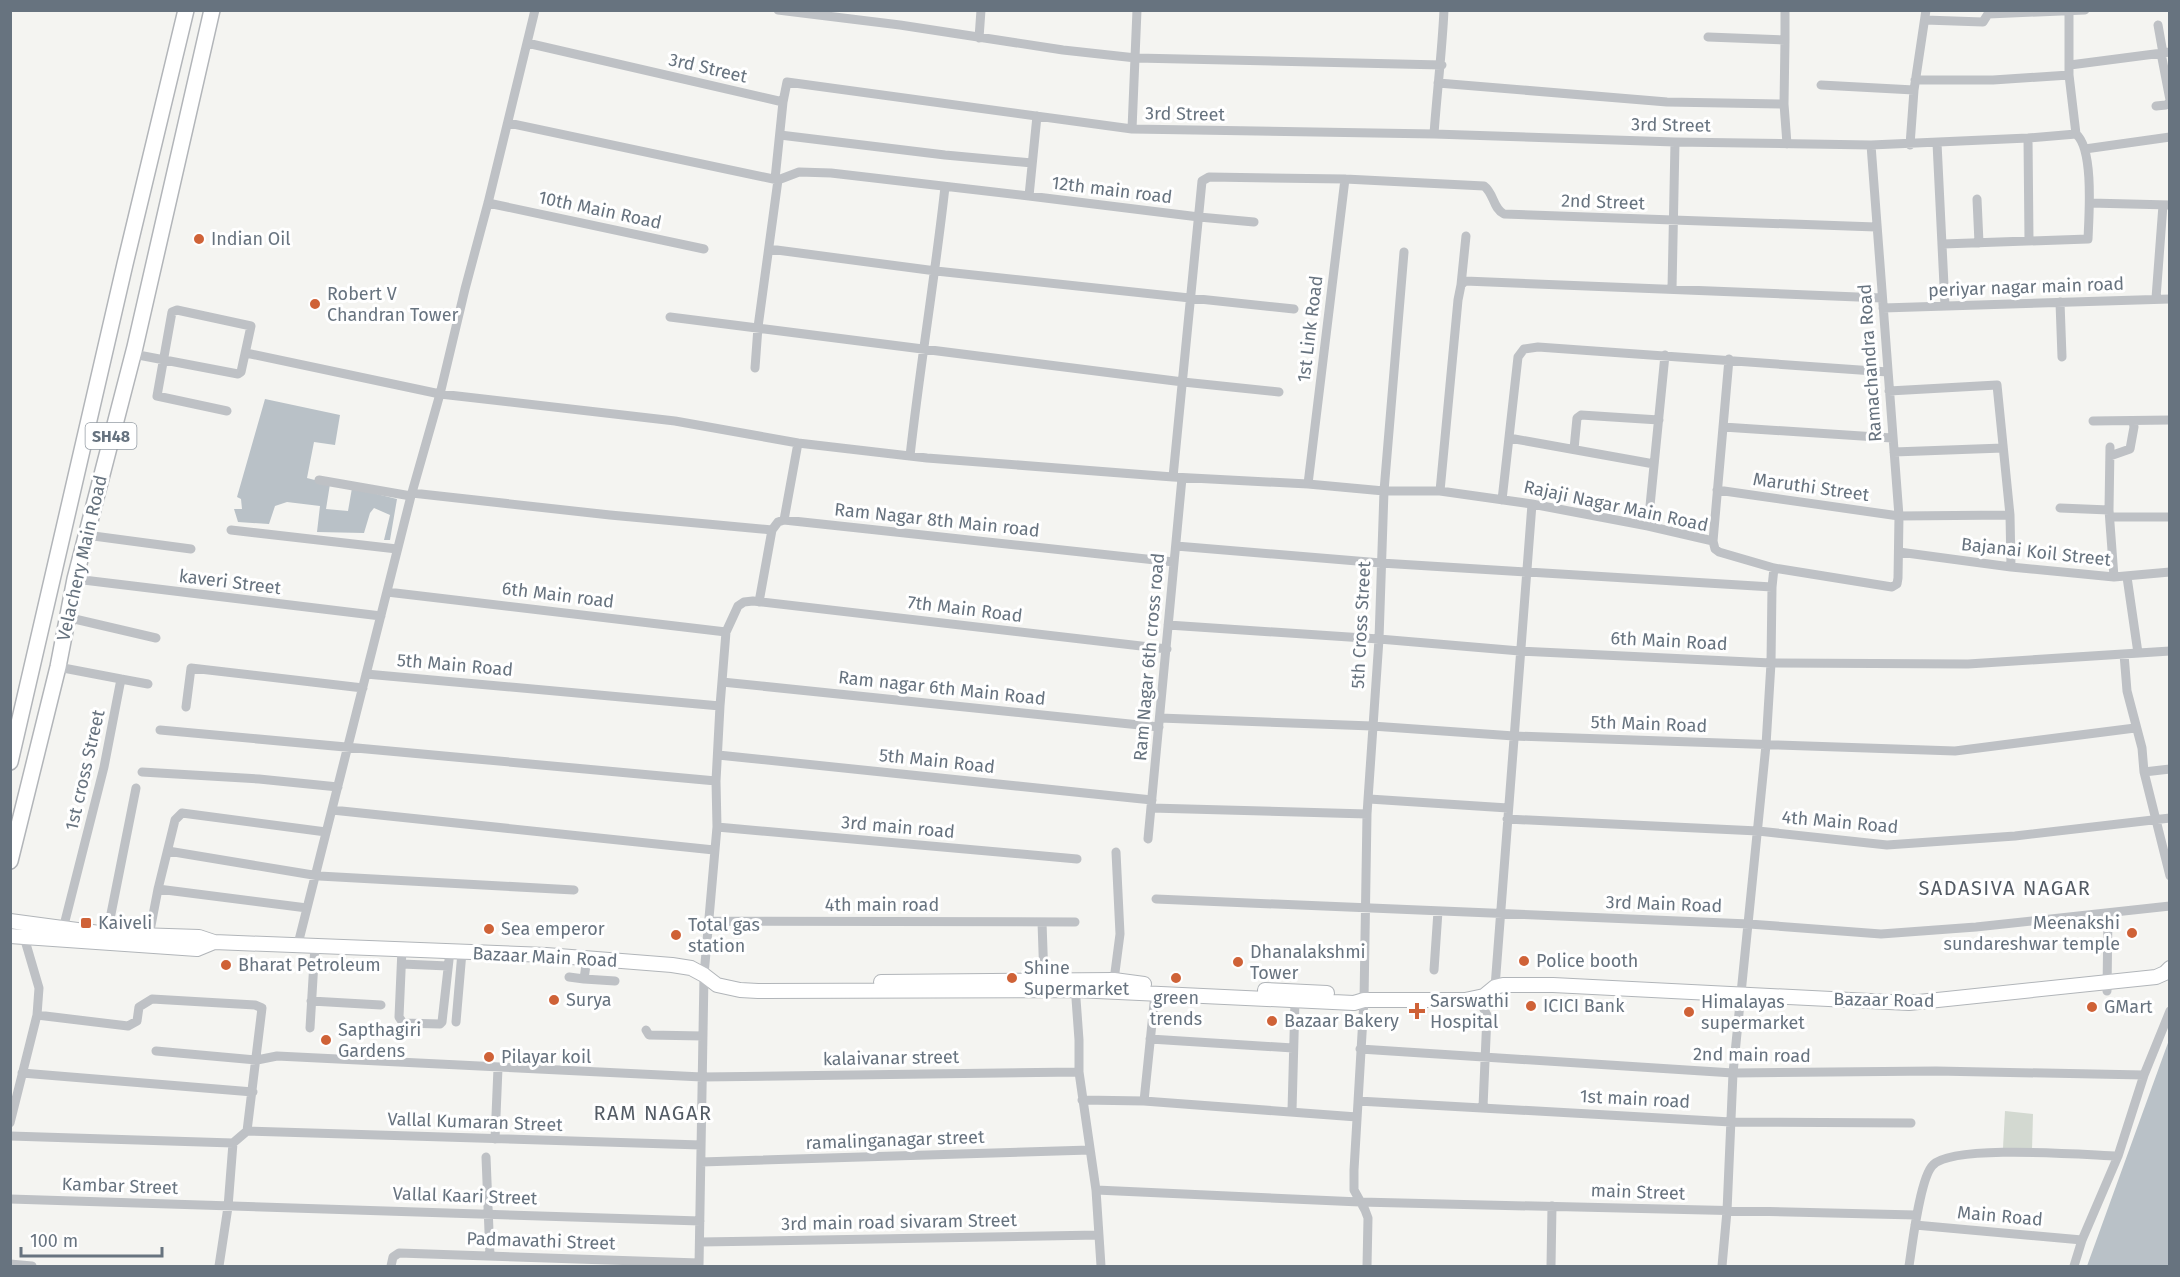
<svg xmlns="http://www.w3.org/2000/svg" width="2180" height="1277" font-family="'Fira Sans',sans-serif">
  <rect width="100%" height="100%" fill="#f4f4f1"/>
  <path fill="#d3d9d1" d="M 2005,1111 L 2033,1114 L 2032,1150 L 2003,1148 Z"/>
  <path fill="#b9c1c7" d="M 265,399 L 340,415 L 335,445 L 314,442 L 307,478 L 330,484 L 326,509 L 348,511 L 352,488 L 397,499 L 390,540 L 384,540 L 390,515 L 374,508 L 370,513 L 364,533 L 317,532 L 320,506 L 287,502 L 275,506 L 269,524 L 238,522 L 234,509 L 242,509 L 241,499 L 237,497 Z
    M 2169,1040 L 2169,1266 L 2087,1266 Z"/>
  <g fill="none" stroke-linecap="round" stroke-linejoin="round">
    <defs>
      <path id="secondary" d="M 10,921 L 107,934 L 199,937 L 214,942 L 546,955 L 672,965 L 691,968 L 704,975 L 717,985 L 740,990 L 758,991 L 1076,990 L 1354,1003 L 1364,1000 L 1465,1000 L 1484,996 L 1495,987 L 1503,985 L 1553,985 L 1909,1003 L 2156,977 L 2165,973 L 2170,968
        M 10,936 L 197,949 L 214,942
        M 881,982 L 1114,980 L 1144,984
        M 1265,990 L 1327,993"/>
      <path id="primary" d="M 10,762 L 125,264 L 186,10
        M 10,861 L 58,667 L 75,579 L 135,347 L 212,10"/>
    </defs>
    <use href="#secondary" stroke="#b1b5b9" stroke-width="16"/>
    <use href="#primary" stroke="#b2b5b9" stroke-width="18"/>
    <path stroke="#bec1c5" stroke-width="9" d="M 778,10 L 900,25 L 1063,50 L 1136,58 L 1442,65
      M 1785,10 L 1785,40
      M 1925,20 L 1983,22 L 1988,14 L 2085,10
      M 2158,25 L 2163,53
      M 1708,37 L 1785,40 L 1784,104 L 1787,144
      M 979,38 L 981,10
      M 527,43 L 783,102 L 787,82 L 1132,129 L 1434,134 L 1675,142 L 1871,145 L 2028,138 L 2076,134 L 2069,75 L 2069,12
      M 2161,53 L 2170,100
      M 2070,65 L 2170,52
      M 1915,80 L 1993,80 L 2069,75
      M 1438,83 L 1667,102 L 1784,104
      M 1821,85 L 1914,90
      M 2156,106 L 2166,105 L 2170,102
      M 1037,116 L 1029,196 L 1199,217 L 1254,222
      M 508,123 L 778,180 L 799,172 L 831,173 L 1029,196
      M 1132,129 L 1137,10
      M 1434,134 C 1437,92 1442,52 1444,10
      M 780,135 L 945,155 L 1032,163
      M 2028,138 L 2029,241
      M 1937,143 L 1945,306
      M 1871,145 L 1899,516 L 1898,578 L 1897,584 L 1892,587 L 1774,568 L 1719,552 L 1715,549 L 1713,541 L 1648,526 L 1532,504 L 1440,491 L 1384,491 L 1308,484 L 1173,477 L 1202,181 L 1209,177 L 1345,179 L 1484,186 C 1494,193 1493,209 1504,214 L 1876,227
      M 1910,145 L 1914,90 L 1926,10
      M 2085,149 L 2170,137
      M 775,179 L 783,102
      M 1977,199 L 1979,243
      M 488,203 L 704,249
      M 2090,203 L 2170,205
      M 1943,244 L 2088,239 C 2089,215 2094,149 2076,134
      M 769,249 L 936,271 L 1294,309
      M 1461,285 L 1466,236
      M 1672,289 L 1675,142
      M 2156,298 L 2163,205
      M 2060,302 L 2062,357
      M 1883,308 L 2170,299
      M 670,317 L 1183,382 L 1279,392
      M 246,353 L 440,394 L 675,421 L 798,443 L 784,520
      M 133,354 L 238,374 L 241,372 L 251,326 L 177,310 L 172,312 L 157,396 L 227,411
      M 755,368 L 758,327 L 778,180
      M 1889,391 L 1997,385 L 2010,515 L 2011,567
      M 2093,421 L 2170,420
      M 1723,427 L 1892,438
      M 1509,438 L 1654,464
      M 798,443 L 927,458 L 1173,477
      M 2110,447 L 2109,510 L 2114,577
      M 1574,449 L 1577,418 L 1581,415 L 1659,420
      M 1894,452 L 2003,448
      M 910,456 C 920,366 935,277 945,187
      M 2110,456 L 2130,449 L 2134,427 L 2133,421
      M 319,480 L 411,496
      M 1308,484 L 1345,179
      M 1717,490 L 1899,516 L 2010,515
      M 1440,491 L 1458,300 L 1461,285 L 1465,281 L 1882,298
      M 412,493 L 610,515 L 772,530
      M 1502,500 L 1518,357 L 1524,349 L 1538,347 L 1888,372
      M 2060,508 L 2109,510
      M 2111,517 L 2170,517
      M 1648,526 L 1665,355
      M 231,530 L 397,549
      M 86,535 L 191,549
      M 1713,541 L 1729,359
      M 1176,546 L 1381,563 L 1772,587
      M 1899,552 L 2011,567 L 2114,577 L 2170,572
      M 2127,577 L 2138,653
      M 75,579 L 381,616
      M 387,592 L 726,632
      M 759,602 L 772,530 L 778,522 L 784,520 L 1174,562
      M 66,617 L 156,638
      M 1168,625 L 1379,639 L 1520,651 L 1771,663 L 1968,664 L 2170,651
      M 2124,654 L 2127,691 L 2142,748 L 2144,772 L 2170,876
      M 58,667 L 121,679 L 104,767 L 63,929
      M 366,674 L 720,706
      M 121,679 L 148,684
      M 722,682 L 1159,727
      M 186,707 L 191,668 L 363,688
      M 1160,718 L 1372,726 L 1514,736 L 1955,751 L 2135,728
      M 160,730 L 716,781
      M 718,755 L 1152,800
      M 142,772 L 259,779 L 338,787
      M 2144,772 L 2170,769
      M 1369,799 L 1508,808
      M 1151,808 L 1367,814
      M 332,810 L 714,850
      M 1507,819 L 1758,831 L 1887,845 L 2015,836 L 2170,818
      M 717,827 L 1077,859
      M 1148,839 L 1182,478
      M 168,851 L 319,876 L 574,890
      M 1156,899 L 1749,924 L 1881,934 L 1976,927 L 2170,906
      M 307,908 L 158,889 L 175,820 L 182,813 L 326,832
      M 710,921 L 1075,922
      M 1042,922 L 1044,980
      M 107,934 L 136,788
      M 149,936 L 158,889
      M 298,944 L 411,496 L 440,394 L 465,289 L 488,203 L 535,10
      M 402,949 L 399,1017 L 403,1023 L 440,1024 L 442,1022 L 450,951
      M 402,964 L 448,966
      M 1434,970 L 1438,911
      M 569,977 L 584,979 L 587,958
      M 584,979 L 615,981
      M 1114,980 L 1120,934 L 1116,852
      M 1075,985 L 1079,1040 L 1079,1072 L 1096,1190 L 1101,1266
      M 1495,987 L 1532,504
      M 2107,991 L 2108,913
      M 1478,998 L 1487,1015 L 1483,1107
      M 311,1001 L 381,1005
      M 37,1015 L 128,1026 L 137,1021 L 139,1007 L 152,999 L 255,1005 L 262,1008 L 247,1131 L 233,1143 L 228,1207 L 219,1266
      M 456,1022 L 462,952
      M 310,1028 L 315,945
      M 646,1030 L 649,1035 L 703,1036
      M 1150,1039 L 1293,1048
      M 1360,1049 L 1733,1073 L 1936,1071 L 2144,1075
      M 156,1051 L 257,1060 L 277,1056 L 702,1077 L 1079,1072
      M 22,1073 L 253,1092
      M 1082,1100 L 1144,1101 L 1357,1117
      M 1144,1101 L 1155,994
      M 1358,1101 L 1731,1122 L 1911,1123
      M 1292,1111 L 1295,1001
      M 10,1123 L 37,1015 L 39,988 L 24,937
      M 247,1131 L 701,1145
      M 10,1136 L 233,1143
      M 495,1139 L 498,1068
      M 486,1157 L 490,1256
      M 701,1162 L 1090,1150
      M 1096,1190 L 1360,1202 L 1916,1215
      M 10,1199 L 700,1221
      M 1915,1225 L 2082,1240
      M 700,1242 L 1099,1235
      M 10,1264 L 32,1266
      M 391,1266 L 393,1257 L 399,1253 L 699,1263
      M 699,1266 L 704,975 L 717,827 L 716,781 L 720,706 L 726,632 L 738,606 L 744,602 L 753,601 L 1167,649
      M 1367,1266 L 1368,1218 L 1365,1210 L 1354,1190 L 1354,1170 L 1364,1000 L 1367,814 L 1379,639 L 1384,491 L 1404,252
      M 1551,1266 L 1552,1206
      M 1722,1266 L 1727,1211 L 1733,1073 L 1766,745 L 1771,663 L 1772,587 L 1774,568
      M 1909,1266 C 1912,1247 1920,1177 1933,1165 C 1954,1144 2085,1155 2118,1156
      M 2074,1266 L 2082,1240 L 2118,1156 L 2144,1075 L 2170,1011"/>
    <use href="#secondary" stroke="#fff" stroke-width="14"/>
    <use href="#primary" stroke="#fff" stroke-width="15"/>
  </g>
  <g fill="#cf6237" stroke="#fff" stroke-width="2">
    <circle cx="199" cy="239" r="6"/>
    <circle cx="315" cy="304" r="6"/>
    <rect x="80" y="917" width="12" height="12" rx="3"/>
    <circle cx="489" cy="929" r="6"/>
    <circle cx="2132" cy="933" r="6"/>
    <circle cx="676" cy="935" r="6"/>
    <circle cx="1524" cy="961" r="6"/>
    <circle cx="1238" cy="962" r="6"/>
    <circle cx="226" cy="965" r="6"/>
    <circle cx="1012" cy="978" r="6"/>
    <circle cx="1176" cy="978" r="6"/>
    <circle cx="554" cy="1000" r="6"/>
    <circle cx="1531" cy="1006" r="6"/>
    <circle cx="2092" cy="1007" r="6"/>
    <path d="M1414 1002h6v6h6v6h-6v6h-6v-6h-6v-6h6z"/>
    <circle cx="1689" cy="1012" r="6"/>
    <circle cx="1272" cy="1021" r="6"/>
    <circle cx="326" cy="1040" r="6"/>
    <circle cx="489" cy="1057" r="6"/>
  </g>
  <g text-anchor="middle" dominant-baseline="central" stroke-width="6" stroke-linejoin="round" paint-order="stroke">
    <rect fill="#fff" stroke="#959da5" stroke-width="1.5" x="85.5" y="423" width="51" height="26" rx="4.5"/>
    <g font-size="16" font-weight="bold" fill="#67737f">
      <text x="111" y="436">SH48</text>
    </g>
    <g font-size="18" fill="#67737f" stroke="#fff">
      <text transform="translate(708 68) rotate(13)">3rd Street</text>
      <text transform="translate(1185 114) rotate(1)">3rd Street</text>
      <text transform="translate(1671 125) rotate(1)">3rd Street</text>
      <text transform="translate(1112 190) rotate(7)">12th main road</text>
      <text transform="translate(1603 202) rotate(2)">2nd Street</text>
      <text transform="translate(600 210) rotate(12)">10th Main Road</text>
      <text transform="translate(2026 287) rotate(-2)">periyar nagar main road</text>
      <text transform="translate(1310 329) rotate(-83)">1st Link Road</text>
      <text transform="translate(1870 363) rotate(-94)">Ramachandra Road</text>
      <text transform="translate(1811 487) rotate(8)">Maruthi Street</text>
      <text transform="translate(1616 506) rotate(12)">Rajaji Nagar Main Road</text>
      <text transform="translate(937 520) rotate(6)">Ram Nagar 8th Main road</text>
      <text transform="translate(2036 552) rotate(6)">Bajanai Koil Street</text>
      <text transform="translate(82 558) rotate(-77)">Velachery Main Road</text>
      <text transform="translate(230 582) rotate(7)">kaveri Street</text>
      <text transform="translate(558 595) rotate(7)">6th Main road</text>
      <text transform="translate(965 609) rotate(7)">7th Main Road</text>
      <text transform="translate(1361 625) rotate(-87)">5th Cross Street</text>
      <text transform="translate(1669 641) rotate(3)">6th Main Road</text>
      <text transform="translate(1149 657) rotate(-85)">Ram Nagar 6th cross road</text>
      <text transform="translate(455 665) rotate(5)">5th Main Road</text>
      <text transform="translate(942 688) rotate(6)">Ram nagar 6th Main Road</text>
      <text transform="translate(1649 724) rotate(2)">5th Main Road</text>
      <text transform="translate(937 761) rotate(6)">5th Main Road</text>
      <text transform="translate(85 770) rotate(-77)">1st cross Street</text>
      <text transform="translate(1840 822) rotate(5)">4th Main Road</text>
      <text transform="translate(898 827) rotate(5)">3rd main road</text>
      <text transform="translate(1664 904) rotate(2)">3rd Main Road</text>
      <text x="882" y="905">4th main road</text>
      <text transform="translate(545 957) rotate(3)">Bazaar Main Road</text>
      <text transform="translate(1884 1000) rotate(1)">Bazaar Road</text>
      <text transform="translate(1752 1055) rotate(1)">2nd main road</text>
      <text transform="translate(891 1058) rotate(-1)">kalaivanar street</text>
      <text transform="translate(1635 1099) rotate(3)">1st main road</text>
      <text transform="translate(475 1122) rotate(2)">Vallal Kumaran Street</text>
      <text transform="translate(895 1140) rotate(-2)">ramalinganagar street</text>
      <text transform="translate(120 1186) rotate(2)">Kambar Street</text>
      <text transform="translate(1638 1192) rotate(2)">main Street</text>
      <text transform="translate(465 1196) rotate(2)">Vallal Kaari Street</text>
      <text transform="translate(2000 1216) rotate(5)">Main Road</text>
      <text transform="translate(899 1222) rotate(-1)">3rd main road sivaram Street</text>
      <text transform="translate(541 1241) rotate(2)">Padmavathi Street</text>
    </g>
    <g font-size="18" fill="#67737f" stroke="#fff" text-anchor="start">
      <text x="211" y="239">Indian Oil</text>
      <text x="327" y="294">Robert V<tspan x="327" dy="21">Chandran Tower</tspan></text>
      <text x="98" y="923">Kaiveli</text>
      <text x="2120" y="923" text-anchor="end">Meenakshi<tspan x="2120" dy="21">sundareshwar temple</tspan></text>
      <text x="688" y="925">Total gas<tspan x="688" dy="21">station</tspan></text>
      <text x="501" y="929">Sea emperor</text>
      <text x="1250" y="952">Dhanalakshmi<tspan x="1250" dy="21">Tower</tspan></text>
      <text x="1536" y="961">Police booth</text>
      <text x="238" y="965">Bharat Petroleum</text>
      <text x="1024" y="968">Shine<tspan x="1024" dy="21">Supermarket</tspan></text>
      <text x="1176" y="998" text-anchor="middle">green<tspan x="1176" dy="21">trends</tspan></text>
      <text x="566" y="1000">Surya</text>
      <text x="1430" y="1001">Sarswathi<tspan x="1430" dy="21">Hospital</tspan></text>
      <text x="1701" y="1002">Himalayas<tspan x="1701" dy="21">supermarket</tspan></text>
      <text x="1543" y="1006">ICICI Bank</text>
      <text x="2104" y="1007">GMart</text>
      <text x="1284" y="1021">Bazaar Bakery</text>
      <text x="338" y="1030">Sapthagiri<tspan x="338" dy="21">Gardens</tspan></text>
      <text x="501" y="1057">Pilayar koil</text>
    </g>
    <g font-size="20" letter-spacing="1.5" fill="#545c65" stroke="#fff">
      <text x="2005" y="888">SADASIVA NAGAR</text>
      <text x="653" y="1113">RAM NAGAR</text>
    </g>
  </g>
  <rect width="2180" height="1277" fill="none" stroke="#67737f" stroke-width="24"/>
  <path d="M21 1247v9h141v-9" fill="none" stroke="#67737f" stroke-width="3"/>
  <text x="30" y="1247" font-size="18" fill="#67737f" stroke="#ffffff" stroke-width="4.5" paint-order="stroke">100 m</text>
</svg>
